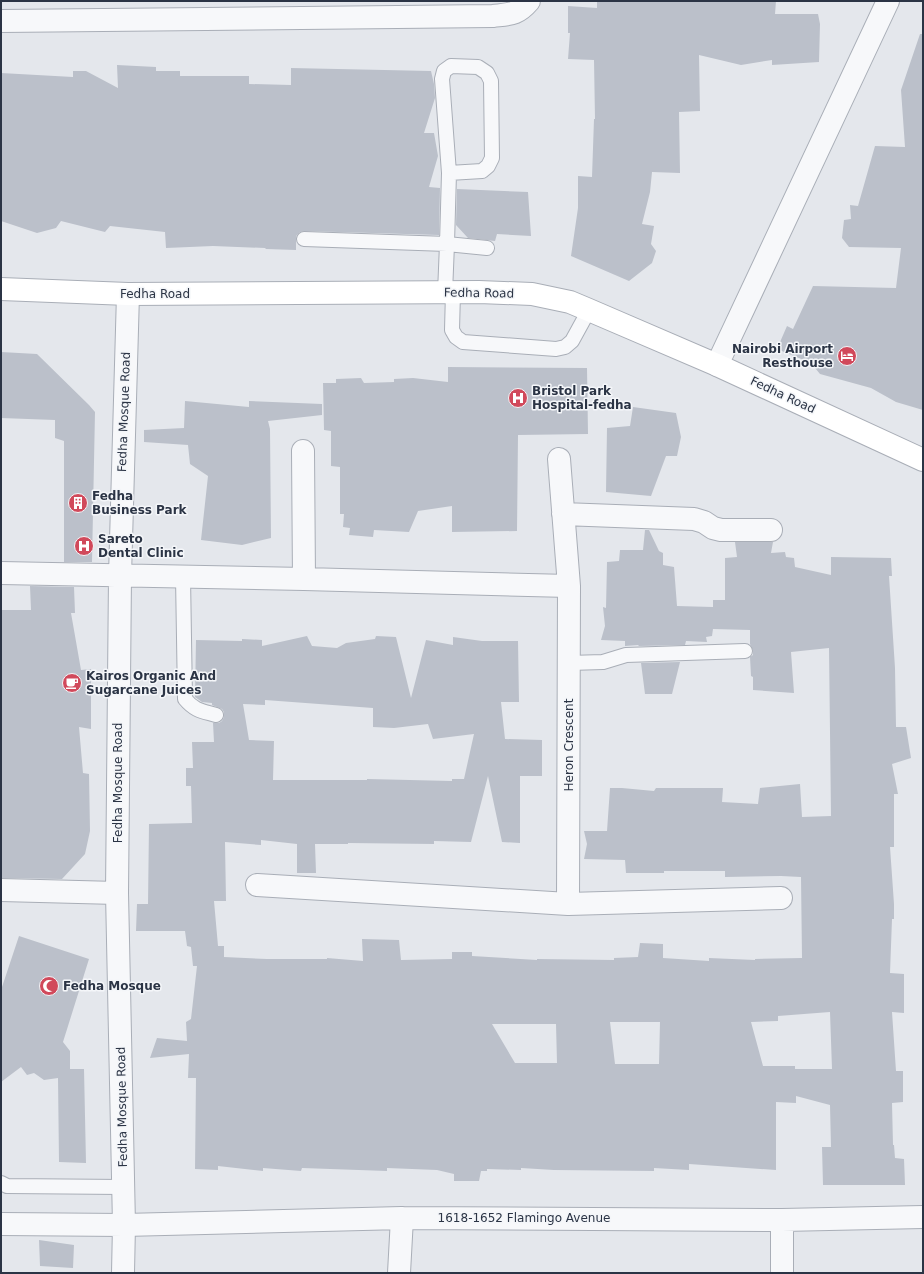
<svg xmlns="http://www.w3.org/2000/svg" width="924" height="1274" font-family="'DejaVu Sans',sans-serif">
  <rect width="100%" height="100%" fill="#e4e7ec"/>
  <path fill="#bbc0ca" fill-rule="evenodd" d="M 597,1 L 776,1 L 775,14 L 818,14 L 820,24 L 819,62 L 772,65 L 772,60 L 741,65 L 699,55 L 700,111 L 679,112 L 680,173 L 652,172 L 650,192 L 642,224 L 654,226 L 651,244 L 656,251 L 652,263 L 629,281 L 571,256 L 578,208 L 578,176 L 592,177 L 594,119 L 595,119 L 594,60 L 568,59 L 570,33 L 568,33 L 568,6 L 597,8 Z
    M 920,34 L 923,34 L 923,410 L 896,402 L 871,388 L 820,374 L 811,363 L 777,349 L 787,326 L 793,329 L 813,286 L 896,288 L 901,248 L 849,247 L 842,238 L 844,220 L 851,219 L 850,205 L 858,206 L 875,146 L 905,147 L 901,90 Z
    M 117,65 L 156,67 L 156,71 L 180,71 L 180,76 L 249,76 L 249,84 L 291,85 L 291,68 L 431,71 L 434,84 L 435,98 L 424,133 L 434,133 L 438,156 L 429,187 L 440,188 L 439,235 L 304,231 L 300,232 L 296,236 L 296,250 L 266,249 L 265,248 L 213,246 L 166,248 L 165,232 L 110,226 L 105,232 L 61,221 L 56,228 L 37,233 L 1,221 L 1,73 L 73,77 L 73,71 L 86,71 L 118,88 Z
    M 457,189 L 528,192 L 531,236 L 497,234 L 495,241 L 468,238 L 456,225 Z
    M 1,352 L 37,354 L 89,405 L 95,412 L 92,562 L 64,562 L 64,441 L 55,438 L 55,420 L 1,418 Z
    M 448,367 L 587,368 L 588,434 L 518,435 L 517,531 L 452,532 L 452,506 L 418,511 L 409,532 L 374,530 L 373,537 L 349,535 L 350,528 L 343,527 L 344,514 L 340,514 L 340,467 L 331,466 L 331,431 L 324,430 L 323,383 L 336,383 L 336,379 L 361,378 L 364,383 L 394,382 L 394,379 L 413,378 L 448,382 Z
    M 185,401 L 249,407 L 249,401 L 322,404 L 322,415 L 268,421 L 270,429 L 271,538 L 242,545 L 201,540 L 208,476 L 190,464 L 188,445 L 144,442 L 144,430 L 184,428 Z
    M 633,407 L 676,413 L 681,437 L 677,456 L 666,456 L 651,496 L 606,492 L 607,428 L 630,426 Z
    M 645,530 L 649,530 L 659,551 L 663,553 L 663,565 L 674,567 L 677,606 L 713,607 L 713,600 L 725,600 L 725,558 L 737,557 L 735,542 L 773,542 L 771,553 L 785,552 L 786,557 L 794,558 L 795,567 L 831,575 L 831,557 L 891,558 L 892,576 L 889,576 L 895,668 L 896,727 L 906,727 L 911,758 L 892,764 L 898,794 L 894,794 L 894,847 L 890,847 L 894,904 L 894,919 L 892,919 L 890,973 L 904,974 L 904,1013 L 892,1012 L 896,1071 L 903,1071 L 903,1102 L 892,1103 L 893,1145 L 894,1145 L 895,1158 L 904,1159 L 905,1185 L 823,1185 L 822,1147 L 831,1147 L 830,1105 L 796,1096 L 796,1103 L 776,1102 L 776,1170 L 689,1164 L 689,1170 L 654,1168 L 654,1171 L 554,1170 L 521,1168 L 521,1170 L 487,1169 L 487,1171 L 481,1171 L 479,1181 L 454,1181 L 454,1174 L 437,1170 L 387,1168 L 387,1171 L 302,1168 L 301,1171 L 263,1168 L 263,1171 L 218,1166 L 218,1170 L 195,1169 L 196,1078 L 188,1078 L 189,1054 L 150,1058 L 157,1038 L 187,1041 L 186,1022 L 191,1019 L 197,966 L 193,966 L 191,947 L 187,946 L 185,931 L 136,931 L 137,904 L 148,904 L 149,824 L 192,823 L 191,786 L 186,786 L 186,768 L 193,768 L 192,742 L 214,742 L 213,723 L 219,723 L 222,721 L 224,717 L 224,712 L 222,709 L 212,705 L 212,703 L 202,702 L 195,697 L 196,640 L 242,641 L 242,639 L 262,640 L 262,646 L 307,636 L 312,646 L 337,648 L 346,643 L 375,639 L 376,636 L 396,637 L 411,698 L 426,640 L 453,645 L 453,637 L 482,641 L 518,641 L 519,702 L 501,702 L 505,739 L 542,740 L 542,776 L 520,776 L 520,843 L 502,842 L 488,776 L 471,842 L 434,841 L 434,844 L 348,843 L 348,844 L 315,844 L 316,873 L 297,873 L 297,844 L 261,840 L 261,845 L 225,842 L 226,901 L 214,901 L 218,946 L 224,946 L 224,957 L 267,959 L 327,959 L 327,958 L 363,961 L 362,939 L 399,940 L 401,960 L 452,959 L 452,952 L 472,952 L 472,956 L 537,960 L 537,959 L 614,960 L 614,958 L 638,957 L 640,943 L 663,944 L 663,958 L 709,961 L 709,958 L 755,960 L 755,959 L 802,958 L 801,877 L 781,876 L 725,877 L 725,871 L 664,871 L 664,873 L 626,873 L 625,860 L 584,859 L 587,844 L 584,831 L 607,831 L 610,788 L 622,788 L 654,791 L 656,788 L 723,788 L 722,802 L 758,804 L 760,788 L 800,784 L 802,817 L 831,816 L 829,648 L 791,652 L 794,693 L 753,690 L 753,677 L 751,676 L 750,657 L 753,655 L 753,650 L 750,644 L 750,630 L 713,629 L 712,636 L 706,637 L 707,642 L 686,641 L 685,645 L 639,646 L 638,645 L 625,646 L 625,641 L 601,640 L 605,626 L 603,607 L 606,608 L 607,562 L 619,561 L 620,550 L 643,550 ZM 265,700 L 373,708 L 373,727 L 394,728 L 428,724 L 433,739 L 474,734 L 464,779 L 452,779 L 452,781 L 367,779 L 367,780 L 273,780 L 274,741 L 249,740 L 243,704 L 265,705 ZM 830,1012 L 832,1069 L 795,1069 L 795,1066 L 763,1066 L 751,1022 L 778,1021 L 778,1016 ZM 610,1022 L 660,1022 L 659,1064 L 615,1064 ZM 492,1024 L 556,1024 L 557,1063 L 515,1063 Z
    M 30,586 L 74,587 L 75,613 L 71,613 L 81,670 L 91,669 L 91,729 L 79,727 L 83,773 L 89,774 L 90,831 L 85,854 L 62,879 L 1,878 L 1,610 L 31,610 Z
    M 680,662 L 672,694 L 645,694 L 641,663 Z
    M 19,936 L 89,959 L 63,1042 L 70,1051 L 70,1069 L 84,1069 L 86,1163 L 59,1162 L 58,1078 L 44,1080 L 34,1073 L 27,1075 L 21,1067 L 1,1082 L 1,990 Z
    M 39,1240 L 74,1245 L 73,1268 L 40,1266 Z"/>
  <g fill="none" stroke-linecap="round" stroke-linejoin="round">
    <defs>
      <path id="lane" d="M 304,239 L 447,244 L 487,248
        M 453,292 L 452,330 L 456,337 L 463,342 L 556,349 L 565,347 L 572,341 L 589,310
        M 445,293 L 447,244 L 449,173 L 442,79 L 444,71 L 451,66 L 478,67 L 487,73 L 491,81 L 492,158 L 488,166 L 482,171 L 449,173
        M 183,577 L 185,699 C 195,711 202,711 216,715
        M 569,663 L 603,662 L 626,655 L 745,651
        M 1,1183 L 7,1186 L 123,1187"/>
      <path id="street" d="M 1,21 L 493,16 C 510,14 517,15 529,1
        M 717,365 L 888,1
        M 303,451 L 304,579
        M 559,459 L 569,586 L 568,904
        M 563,514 L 694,519 L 704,522 L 713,528 L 721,530 L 771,530
        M 1,573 L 304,579 L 569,586
        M 257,885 L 568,904 L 781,898
        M 1,890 L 117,893
        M 782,1220 L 782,1273
        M 1,1224 L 124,1225 L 402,1218 L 782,1220 L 923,1217
        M 123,1273 L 124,1225 L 117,893 L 120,576 L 128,294
        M 399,1273 L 402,1218"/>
      <path id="secondary" d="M 1,289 L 128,294 L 479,292 L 532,294 L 570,302 L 589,310 L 717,365 L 923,460"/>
    </defs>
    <use href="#lane" stroke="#a9aeb7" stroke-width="16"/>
    <use href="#street" stroke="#a9aeb7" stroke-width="24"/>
    <use href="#secondary" stroke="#a9aeb7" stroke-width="24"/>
    <use href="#lane" stroke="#f7f8fa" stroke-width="14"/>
    <use href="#street" stroke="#f7f8fa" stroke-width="22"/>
    <use href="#secondary" stroke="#fff" stroke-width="22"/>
  </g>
  <defs>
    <symbol id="hotel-disc" viewBox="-11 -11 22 22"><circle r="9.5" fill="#d1495b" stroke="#f4f6f9"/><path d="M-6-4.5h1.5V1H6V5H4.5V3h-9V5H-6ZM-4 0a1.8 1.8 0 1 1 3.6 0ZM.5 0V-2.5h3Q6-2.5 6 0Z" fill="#fff"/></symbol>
    <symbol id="hospital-disc" viewBox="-11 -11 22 22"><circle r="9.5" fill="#d1495b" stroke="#f4f6f9"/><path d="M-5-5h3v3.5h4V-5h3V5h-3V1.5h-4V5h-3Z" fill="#fff"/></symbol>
    <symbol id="building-disc" viewBox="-11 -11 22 22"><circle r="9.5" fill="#d1495b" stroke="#f4f6f9"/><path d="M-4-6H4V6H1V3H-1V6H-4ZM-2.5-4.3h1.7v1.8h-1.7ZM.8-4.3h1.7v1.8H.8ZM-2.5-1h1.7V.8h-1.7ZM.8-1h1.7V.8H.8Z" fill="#fff"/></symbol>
    <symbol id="cafe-disc" viewBox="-11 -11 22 22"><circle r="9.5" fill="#d1495b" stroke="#f4f6f9"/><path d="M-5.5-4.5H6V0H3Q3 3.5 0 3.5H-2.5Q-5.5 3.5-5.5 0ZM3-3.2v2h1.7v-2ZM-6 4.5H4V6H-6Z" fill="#fff"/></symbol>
    <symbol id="mosque-disc" viewBox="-11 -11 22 22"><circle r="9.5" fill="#d1495b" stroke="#f4f6f9"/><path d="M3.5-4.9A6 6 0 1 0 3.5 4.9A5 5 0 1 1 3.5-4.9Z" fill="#fff"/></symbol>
  </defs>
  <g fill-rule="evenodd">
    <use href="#hotel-disc" x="836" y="345" width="22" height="22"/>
    <use href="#hospital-disc" x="507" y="387" width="22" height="22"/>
    <use href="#building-disc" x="67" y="492" width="22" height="22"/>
    <use href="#hospital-disc" x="73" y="535" width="22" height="22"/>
    <use href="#cafe-disc" x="61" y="672" width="22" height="22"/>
    <use href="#mosque-disc" x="38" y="975" width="22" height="22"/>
  </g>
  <g text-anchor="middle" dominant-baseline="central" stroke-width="3" stroke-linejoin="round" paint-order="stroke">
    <g font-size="12" fill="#2b3445" stroke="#f4f6f9">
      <text transform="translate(479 293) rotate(1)">Fedha Road</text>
      <text x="155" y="294">Fedha Road</text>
      <text transform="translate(783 395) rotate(25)">Fedha Road</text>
      <text transform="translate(124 412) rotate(-88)">Fedha Mosque Road</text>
      <text transform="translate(569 745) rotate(-90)">Heron Crescent</text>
      <text transform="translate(118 783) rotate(-90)">Fedha Mosque Road</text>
      <text transform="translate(122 1107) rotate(-91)">Fedha Mosque Road</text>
      <text x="524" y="1218">1618-1652 Flamingo Avenue</text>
    </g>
    <g font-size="12" font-weight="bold" fill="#2b3445" stroke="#f4f6f9" text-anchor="start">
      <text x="833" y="349" text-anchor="end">Nairobi Airport<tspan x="833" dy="14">Resthouse</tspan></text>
      <text x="532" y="391">Bristol Park<tspan x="532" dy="14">Hospital-fedha</tspan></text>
      <text x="92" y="496">Fedha<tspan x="92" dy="14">Business Park</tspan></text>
      <text x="98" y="539">Sareto<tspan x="98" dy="14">Dental Clinic</tspan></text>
      <text x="86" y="676">Kairos Organic And<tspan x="86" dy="14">Sugarcane Juices</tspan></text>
      <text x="63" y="986">Fedha Mosque</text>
    </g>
  </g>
  <rect width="924" height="1274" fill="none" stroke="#2b3445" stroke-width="4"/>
</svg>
